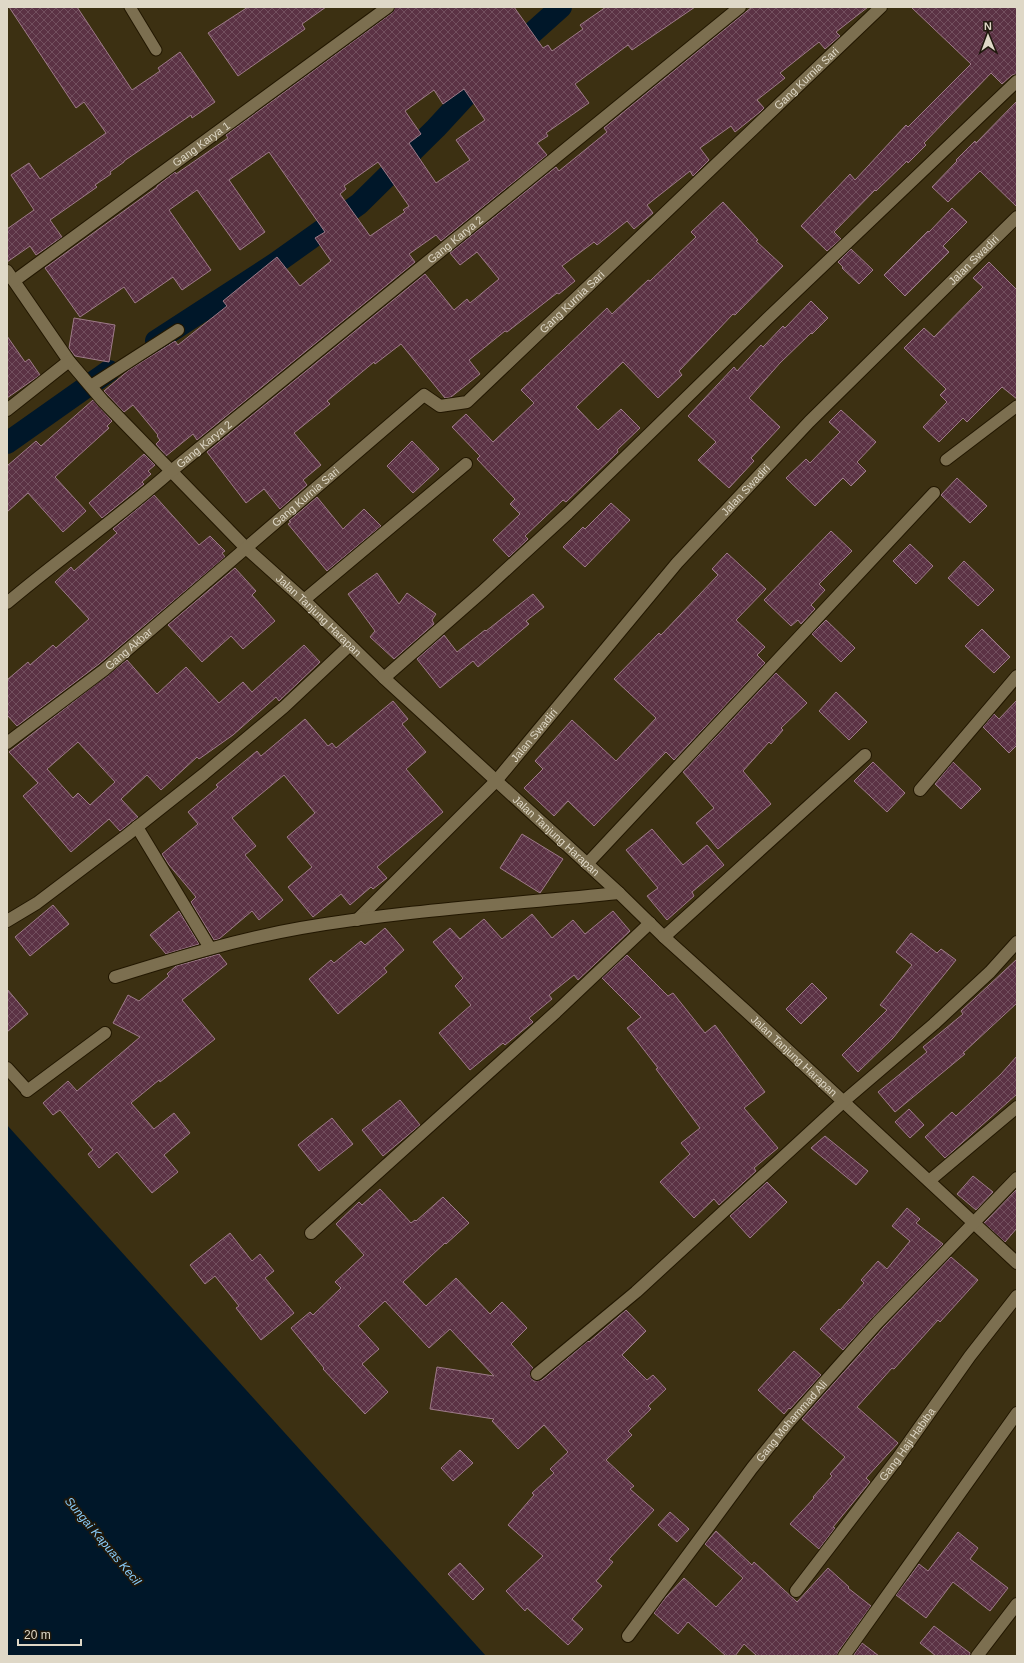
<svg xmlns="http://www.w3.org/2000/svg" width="1024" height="1663" font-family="Helvetica,sans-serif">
  <defs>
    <pattern id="building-cross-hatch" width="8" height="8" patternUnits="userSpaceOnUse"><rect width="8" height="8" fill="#5b3244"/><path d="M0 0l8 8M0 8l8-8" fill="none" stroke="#724f5e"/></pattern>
  </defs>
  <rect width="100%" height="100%" fill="#3c3012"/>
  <path fill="#001729" d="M 7,1125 L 486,1656 L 7,1656 Z"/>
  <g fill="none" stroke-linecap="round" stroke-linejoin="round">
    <path stroke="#001729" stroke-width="22" d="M 156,341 L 276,263 L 359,204 L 436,128 L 485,75 L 561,7
      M 7,443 L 109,371"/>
  </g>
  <path fill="url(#building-cross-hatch)" stroke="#9e7b89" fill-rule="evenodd" d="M 9,7 L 77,7 L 132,90 L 160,71 L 158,68 L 180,52 L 215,102 L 192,118 L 191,115 L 124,161 L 124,162 L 110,172 L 111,174 L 95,185 L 97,187 L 50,220 L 62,237 L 36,255 L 30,246 L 7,262 L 7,229 L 34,210 L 11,175 L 29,163 L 40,179 L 106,133 L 84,102 L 76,108 Z
    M 248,7 L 326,7 L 302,24 L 305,29 L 238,76 L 208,33 Z
    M 395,7 L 514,7 L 543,48 L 548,45 L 552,51 L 583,29 L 580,25 L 606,7 L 695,7 L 632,50 L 628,45 L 575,84 L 589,103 L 546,133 L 548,136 L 537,143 L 547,155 L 441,241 L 436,235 L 409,254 L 415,262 L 197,440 L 193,434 L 166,456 L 156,444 L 160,440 L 157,436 L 158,435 L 133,405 L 124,412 L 104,391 L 129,370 L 175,341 L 178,345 L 227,306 L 223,301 L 277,257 L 300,286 L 331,261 L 315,238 L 325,232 L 269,152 L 229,180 L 265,232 L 240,250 L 197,190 L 169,210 L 211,270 L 182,290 L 173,277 L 135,303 L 124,287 L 80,317 L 45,268 L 157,187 L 157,186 L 175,172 L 176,174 L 228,138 L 226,135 L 392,13 ZM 464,89 L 485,120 L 456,140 L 470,160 L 436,183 L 409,143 L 421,134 L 405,111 L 434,90 L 443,104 ZM 378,162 L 409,206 L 403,210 L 405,212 L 370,236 L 340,194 L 346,189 L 344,186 Z
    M 752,7 L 868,7 L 836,32 L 840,36 L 825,49 L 819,42 L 780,73 L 785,78 L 757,100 L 764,108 L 760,112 L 735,132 L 731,126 L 700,148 L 709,160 L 693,176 L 690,171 L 647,205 L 653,213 L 634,229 L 627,221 L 597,245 L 594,242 L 562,266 L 575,281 L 559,294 L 557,293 L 507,332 L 505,331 L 469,360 L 480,374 L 451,397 L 445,398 L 401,344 L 375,364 L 374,362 L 327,401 L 330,404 L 294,433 L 321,465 L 303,480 L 307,485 L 280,509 L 264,489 L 246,503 L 207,452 L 425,274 L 454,310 L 467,299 L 470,303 L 499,279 L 477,252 L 460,265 L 450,253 L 556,167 L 559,171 L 607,132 L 604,128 Z
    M 911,7 L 1017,7 L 1017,74 L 1012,75 L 1002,84 L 991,73 L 924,143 L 926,145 L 908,163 L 907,161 L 876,191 L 875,190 L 834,232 L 841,239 L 827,251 L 801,226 L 850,174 L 855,180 L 906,125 L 908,127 L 971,64 Z
    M 1017,101 L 1017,207 L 980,171 L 948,202 L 932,187 L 957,161 L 956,160 L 975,141 L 976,143 Z
    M 723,202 L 758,240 L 756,241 L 783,266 L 735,315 L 733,314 L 679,371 L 682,375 L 658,398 L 623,362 L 576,407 L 598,430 L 621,409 L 640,428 L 617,450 L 618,452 L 589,480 L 566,502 L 563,500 L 525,536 L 528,539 L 509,557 L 493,540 L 520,514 L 510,504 L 515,499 L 477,459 L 480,456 L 452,427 L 466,414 L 493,442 L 534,403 L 521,390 L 607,308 L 612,314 L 648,280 L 650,281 L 696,237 L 691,232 Z
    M 952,208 L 967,222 L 943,246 L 949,252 L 905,296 L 884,275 L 928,231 L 929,232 Z
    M 851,249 L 873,270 L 859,284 L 842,268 L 843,267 L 838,262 Z
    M 989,262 L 1017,290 L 1017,399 L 1002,387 L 967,422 L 963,418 L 939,442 L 923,427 L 947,402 L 940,395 L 946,389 L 904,348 L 924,328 L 934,337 L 983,287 L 973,278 Z
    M 811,301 L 828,318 L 812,334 L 811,333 L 780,363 L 749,398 L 780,427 L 751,458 L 754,461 L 729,488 L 698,460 L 716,442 L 688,416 L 734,367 L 737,371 L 761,345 L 763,347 L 783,326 L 785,328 Z
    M 74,318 L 115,325 L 109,362 L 75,356 L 69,348 Z
    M 7,336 L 25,362 L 29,359 L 40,375 L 7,398 Z
    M 93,400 L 112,421 L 107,426 L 109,428 L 55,477 L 86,511 L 63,532 L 28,493 L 7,512 L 7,466 L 36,441 L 41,446 Z
    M 841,410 L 876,442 L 857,462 L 866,471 L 851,486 L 843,478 L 815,506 L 786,478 L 806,459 L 810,463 L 840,432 L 829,422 Z
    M 412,441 L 439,469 L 413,493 L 387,466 Z
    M 144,454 L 155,465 L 148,471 L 151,474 L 142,482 L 144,484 L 102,518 L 89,503 Z
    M 957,478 L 987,506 L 970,523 L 941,495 Z
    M 154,495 L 199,545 L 210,536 L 225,551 L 222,553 L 225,557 L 99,664 L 17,726 L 7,715 L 7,680 L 28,662 L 30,665 L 53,645 L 56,648 L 89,619 L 55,582 L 71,567 L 74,571 L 117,533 L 113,529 Z
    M 317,497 L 343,529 L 364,509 L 381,526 L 327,571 L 288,524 L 291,522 L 289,521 Z
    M 611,503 L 630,520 L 585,567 L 563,547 L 583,527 L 585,529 Z
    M 831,531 L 852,551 L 819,584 L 825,590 L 811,605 L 815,609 L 801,624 L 798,620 L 791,626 L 764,600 Z
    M 910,544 L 933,566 L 916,584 L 893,561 Z
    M 727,553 L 766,589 L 736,620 L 765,647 L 757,655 L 765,663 L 674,760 L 666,752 L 594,826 L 568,801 L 554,816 L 524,788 L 543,769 L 535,761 L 572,720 L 616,761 L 656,718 L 614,679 L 659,633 L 661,635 L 718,575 L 712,569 Z
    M 964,561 L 994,590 L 978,606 L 948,578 Z
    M 235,568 L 256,591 L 252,595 L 275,621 L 243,649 L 231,636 L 202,662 L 168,625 Z
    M 377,573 L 399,604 L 407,593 L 436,614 L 432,620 L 434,624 L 394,659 L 370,637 L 375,631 L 348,594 Z
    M 533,594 L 544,607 L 526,621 L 529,624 L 478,667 L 473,661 L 440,688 L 417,659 L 444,635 L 457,652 L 485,630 L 486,631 Z
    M 826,620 L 855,648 L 841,662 L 812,634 Z
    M 982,629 L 1010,657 L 994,673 L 965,646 Z
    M 304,645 L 320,662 L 279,701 L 276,697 L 233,735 L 199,759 L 197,757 L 161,790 L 147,775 L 121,799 L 138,817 L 120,831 L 109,819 L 71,852 L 23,796 L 38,783 L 9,752 L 127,660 L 157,694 L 186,667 L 219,703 L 243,682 L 252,692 ZM 78,742 L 115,782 L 90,805 L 78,793 L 73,798 L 47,769 Z
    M 776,673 L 807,703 L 781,728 L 783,730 L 771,744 L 769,742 L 743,771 L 771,804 L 718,849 L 696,823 L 714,808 L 683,772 Z
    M 836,692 L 867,722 L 849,740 L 819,711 Z
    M 1017,700 L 1017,745 L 1009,753 L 983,727 L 994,714 L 999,719 Z
    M 393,701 L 408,719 L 402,724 L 426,752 L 406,769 L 443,812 L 377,867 L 387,878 L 373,889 L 371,887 L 350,905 L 341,894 L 313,917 L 288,887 L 312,867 L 287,837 L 315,813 L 284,775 L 232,818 L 256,846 L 245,855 L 283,900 L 259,920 L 252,911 L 219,939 L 214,940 L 191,902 L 196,897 L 169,865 L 162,854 L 198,824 L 188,812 L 218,787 L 216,785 L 257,751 L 261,756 L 305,719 L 328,746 L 332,743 L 336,748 Z
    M 873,762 L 905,793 L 887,812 L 854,781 Z
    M 953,762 L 981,789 L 961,809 L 935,784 Z
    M 652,829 L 683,865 L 707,845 L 724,865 L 692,892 L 694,896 L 667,920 L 647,896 L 658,888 L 626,850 Z
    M 522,834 L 563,859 L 540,893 L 500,868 Z
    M 53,905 L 69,924 L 30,956 L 15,937 Z
    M 179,911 L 199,944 L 166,954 L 150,935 Z
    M 613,911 L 630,931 L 578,980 L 574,975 L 549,995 L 552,999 L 529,1018 L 533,1022 L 505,1045 L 503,1043 L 470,1070 L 439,1033 L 471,1005 L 455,986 L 463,978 L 433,942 L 450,928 L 460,939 L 484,919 L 502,939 L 532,914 L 552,938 L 573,920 L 585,934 Z
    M 385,928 L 404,950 L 384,968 L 387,972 L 338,1014 L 309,979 L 331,960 L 334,963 L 361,941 L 365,945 Z
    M 911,933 L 937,953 L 941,949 L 956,960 L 893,1038 L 858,1072 L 842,1055 L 887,1010 L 880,1005 L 912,965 L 896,952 Z
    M 219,954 L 227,964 L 182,1000 L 215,1039 L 160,1082 L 159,1080 L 131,1103 L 154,1129 L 174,1113 L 190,1133 L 164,1155 L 178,1172 L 152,1193 L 117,1152 L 99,1168 L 88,1154 L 93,1150 L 60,1110 L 53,1115 L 43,1103 L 68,1081 L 77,1091 L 140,1037 L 113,1023 L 128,995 L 139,1001 L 169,976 L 167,974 L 176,966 Z
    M 627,955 L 668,996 L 673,993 L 705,1033 L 715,1025 L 765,1092 L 744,1108 L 778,1148 L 754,1168 L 756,1171 L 719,1205 L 714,1199 L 694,1218 L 660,1182 L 690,1154 L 681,1143 L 700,1128 L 656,1069 L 658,1068 L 627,1028 L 641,1017 L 602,978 Z
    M 1017,959 L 1017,1003 L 963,1053 L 965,1054 L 895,1112 L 878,1092 L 927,1052 L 923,1047 L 963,1014 L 961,1011 Z
    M 812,983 L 827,998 L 801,1024 L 786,1009 Z
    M 7,989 L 28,1014 L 7,1032 Z
    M 1017,1056 L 1017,1094 L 945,1158 L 925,1137 L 952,1112 L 956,1116 L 1001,1074 Z
    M 400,1100 L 420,1125 L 383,1156 L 362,1130 Z
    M 909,1109 L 924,1125 L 910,1138 L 895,1122 Z
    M 332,1118 L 353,1144 L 319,1171 L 298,1145 Z
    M 825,1136 L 868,1171 L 856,1185 L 811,1148 Z
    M 973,1176 L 993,1192 L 976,1210 L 957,1194 Z
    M 767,1182 L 787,1202 L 750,1238 L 730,1216 Z
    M 380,1189 L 411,1223 L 415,1220 L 416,1221 L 443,1197 L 469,1223 L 446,1244 L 445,1243 L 403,1282 L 426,1306 L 456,1278 L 490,1314 L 502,1302 L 527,1328 L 511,1344 L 533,1368 L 530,1375 L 534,1381 L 542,1380 L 588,1341 L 589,1342 L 626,1310 L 646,1331 L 622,1355 L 647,1380 L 653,1375 L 666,1389 L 648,1406 L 651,1409 L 628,1431 L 632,1435 L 606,1460 L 634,1486 L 630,1489 L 654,1510 L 609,1559 L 613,1562 L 596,1581 L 602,1586 L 572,1619 L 583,1629 L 568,1645 L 527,1608 L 525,1611 L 506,1591 L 543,1556 L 508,1525 L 534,1495 L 532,1493 L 554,1473 L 550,1469 L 568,1452 L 544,1425 L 518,1449 L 492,1421 L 494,1419 L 430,1409 L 437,1367 L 494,1376 L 450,1329 L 429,1348 L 385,1301 L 358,1326 L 379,1349 L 362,1364 L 388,1392 L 365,1414 L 323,1369 L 324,1368 L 291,1328 L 310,1312 L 313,1315 L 341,1288 L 335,1282 L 364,1255 L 336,1224 L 359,1202 L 362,1205 Z
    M 1017,1189 L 1017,1228 L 1005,1242 L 984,1223 Z
    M 907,1208 L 920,1219 L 916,1223 L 943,1244 L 873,1317 L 843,1350 L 820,1329 L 839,1309 L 840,1310 L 864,1283 L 861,1280 L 878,1261 L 887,1269 L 910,1241 L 892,1226 Z
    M 230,1233 L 252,1261 L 260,1254 L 274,1271 L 265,1278 L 294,1313 L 261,1340 L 236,1308 L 239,1306 L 215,1276 L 205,1284 L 190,1265 Z
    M 951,1257 L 978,1280 L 940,1322 L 938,1320 L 894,1369 L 892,1368 L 857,1407 L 898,1443 L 866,1478 L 870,1482 L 833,1527 L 835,1528 L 819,1549 L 790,1524 L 814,1498 L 813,1497 L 832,1476 L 830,1474 L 845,1457 L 802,1419 L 884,1327 Z
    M 794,1351 L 821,1375 L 790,1409 L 789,1408 L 784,1414 L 758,1390 Z
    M 460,1450 L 473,1463 L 453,1481 L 441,1468 Z
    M 670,1512 L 689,1529 L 677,1542 L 658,1525 Z
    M 716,1531 L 752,1565 L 754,1562 L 797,1602 L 828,1568 L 849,1587 L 848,1588 L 871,1606 L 838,1652 L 837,1656 L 757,1656 L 744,1644 L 735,1656 L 726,1656 L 688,1622 L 678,1634 L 654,1613 L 666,1597 L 684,1578 L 716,1607 L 743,1578 L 705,1544 Z
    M 958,1532 L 978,1548 L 970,1559 L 1008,1588 L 990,1611 L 953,1582 L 926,1618 L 896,1595 L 919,1564 L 928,1571 Z
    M 460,1563 L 484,1589 L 473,1600 L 448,1574 Z
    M 934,1626 L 970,1653 L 970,1656 L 936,1656 L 920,1643 Z
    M 862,1643 L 879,1656 L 853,1656 Z"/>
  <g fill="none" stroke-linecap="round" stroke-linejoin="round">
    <defs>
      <path id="lane" d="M 130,7 L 156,50
        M 946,460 L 1017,406"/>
      <g id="street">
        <path id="s1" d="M 7,271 L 69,361 L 103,401 L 246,548 L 304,600 L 384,678 L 619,893 L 664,937 L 747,1012 L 1017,1263"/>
        <path id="s2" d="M 14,281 L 388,7"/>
        <path d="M 91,386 L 178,330"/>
        <path d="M 7,410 L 69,361"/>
        <path d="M 304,600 L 466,464"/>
        <path id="s3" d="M 7,603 C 60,558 118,518 170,472 L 740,7"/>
        <path d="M 384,678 L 483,591 L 568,513 L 766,320 L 1017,81"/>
        <path id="s4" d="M 7,743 L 104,670 L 424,395 L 440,406 L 467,402 L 881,7"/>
        <path d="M 920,790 L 1017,676"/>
        <path d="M 137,827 L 210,948"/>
        <path d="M 587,864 L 934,493"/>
        <path id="s5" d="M 357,920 L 496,781 L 677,563 L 809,422 L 1017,217"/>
        <path d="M 7,921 L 37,903 L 127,835 L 204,774 L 284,707 L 350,645"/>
        <path d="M 664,937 L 865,755"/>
        <path d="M 115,977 C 176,958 238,939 301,928 C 406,910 514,904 619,893"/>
        <path d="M 7,1068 L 27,1090"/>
        <path d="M 27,1091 L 105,1033"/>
        <path d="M 929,1181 L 1017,1107"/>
        <path d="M 311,1233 L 556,1012 L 650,923"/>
        <path d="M 537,1374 L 636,1292 L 844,1101 L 934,1024 L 990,972 L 1017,942"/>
        <path id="s6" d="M 796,1591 L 897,1459 L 970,1356 L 1017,1296"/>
        <path id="s7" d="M 628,1636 L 752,1468 L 789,1422 L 878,1322 L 1017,1178"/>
        <path d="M 844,1656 L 1017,1413"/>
        <path d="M 977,1656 L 1017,1604"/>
      </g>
    </defs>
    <use href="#lane" stroke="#221700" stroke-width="13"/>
    <use href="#street" stroke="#221700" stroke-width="14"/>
    <use href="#lane" stroke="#7c6f50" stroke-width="11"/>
    <use href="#street" stroke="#7c6f50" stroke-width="12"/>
  </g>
  <g text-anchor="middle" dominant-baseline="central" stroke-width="4" stroke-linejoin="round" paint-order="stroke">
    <g font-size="11" fill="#dfd8c7" stroke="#1e180c">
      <text stroke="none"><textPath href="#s4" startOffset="1059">Gang Kurnia Sari</textPath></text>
      <text stroke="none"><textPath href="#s2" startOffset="232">Gang Karya 1</textPath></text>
      <text stroke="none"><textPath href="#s3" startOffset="577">Gang Karya 2</textPath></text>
      <text stroke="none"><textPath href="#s5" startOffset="904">Jalan Swadiri</textPath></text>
      <text stroke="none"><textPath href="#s4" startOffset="735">Gang Kurnia Sari</textPath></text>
      <text stroke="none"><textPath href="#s3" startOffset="253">Gang Karya 2</textPath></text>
      <text stroke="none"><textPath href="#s5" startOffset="580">Jalan Swadiri</textPath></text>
      <text stroke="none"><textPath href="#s4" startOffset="387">Gang Kurnia Sari</textPath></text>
      <text stroke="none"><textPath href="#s1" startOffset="466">Jalan Tanjung Harapan</textPath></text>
      <text stroke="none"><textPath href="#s4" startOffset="154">Gang Akbar</textPath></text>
      <text stroke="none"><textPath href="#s5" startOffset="256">Jalan Swadiri</textPath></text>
      <text stroke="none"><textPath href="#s1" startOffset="790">Jalan Tanjung Harapan</textPath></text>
      <text stroke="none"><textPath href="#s1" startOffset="1114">Jalan Tanjung Harapan</textPath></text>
      <text stroke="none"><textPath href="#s7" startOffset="270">Gang Mohammad Ali</textPath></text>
      <text stroke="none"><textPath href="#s6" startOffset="184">Gang Haji Habiba</textPath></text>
    </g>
    <g font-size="12" font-style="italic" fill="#8bcefc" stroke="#1e180c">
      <text transform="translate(103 1541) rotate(50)">Sungai Kapuas Kecil</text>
    </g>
  </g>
  <rect width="1024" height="1663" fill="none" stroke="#dfd8c7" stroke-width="16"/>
  <g transform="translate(988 36) rotate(359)" stroke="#1e180c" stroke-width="3" paint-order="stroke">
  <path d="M0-3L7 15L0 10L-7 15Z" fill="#dfd8c7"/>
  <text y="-6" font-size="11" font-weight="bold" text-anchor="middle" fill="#dfd8c7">N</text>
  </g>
  <path d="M18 1639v6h63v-6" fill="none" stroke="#dfd8c7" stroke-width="2"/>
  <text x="24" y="1639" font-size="12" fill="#dfd8c7" stroke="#1e180c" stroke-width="3" paint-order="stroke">20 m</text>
</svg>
